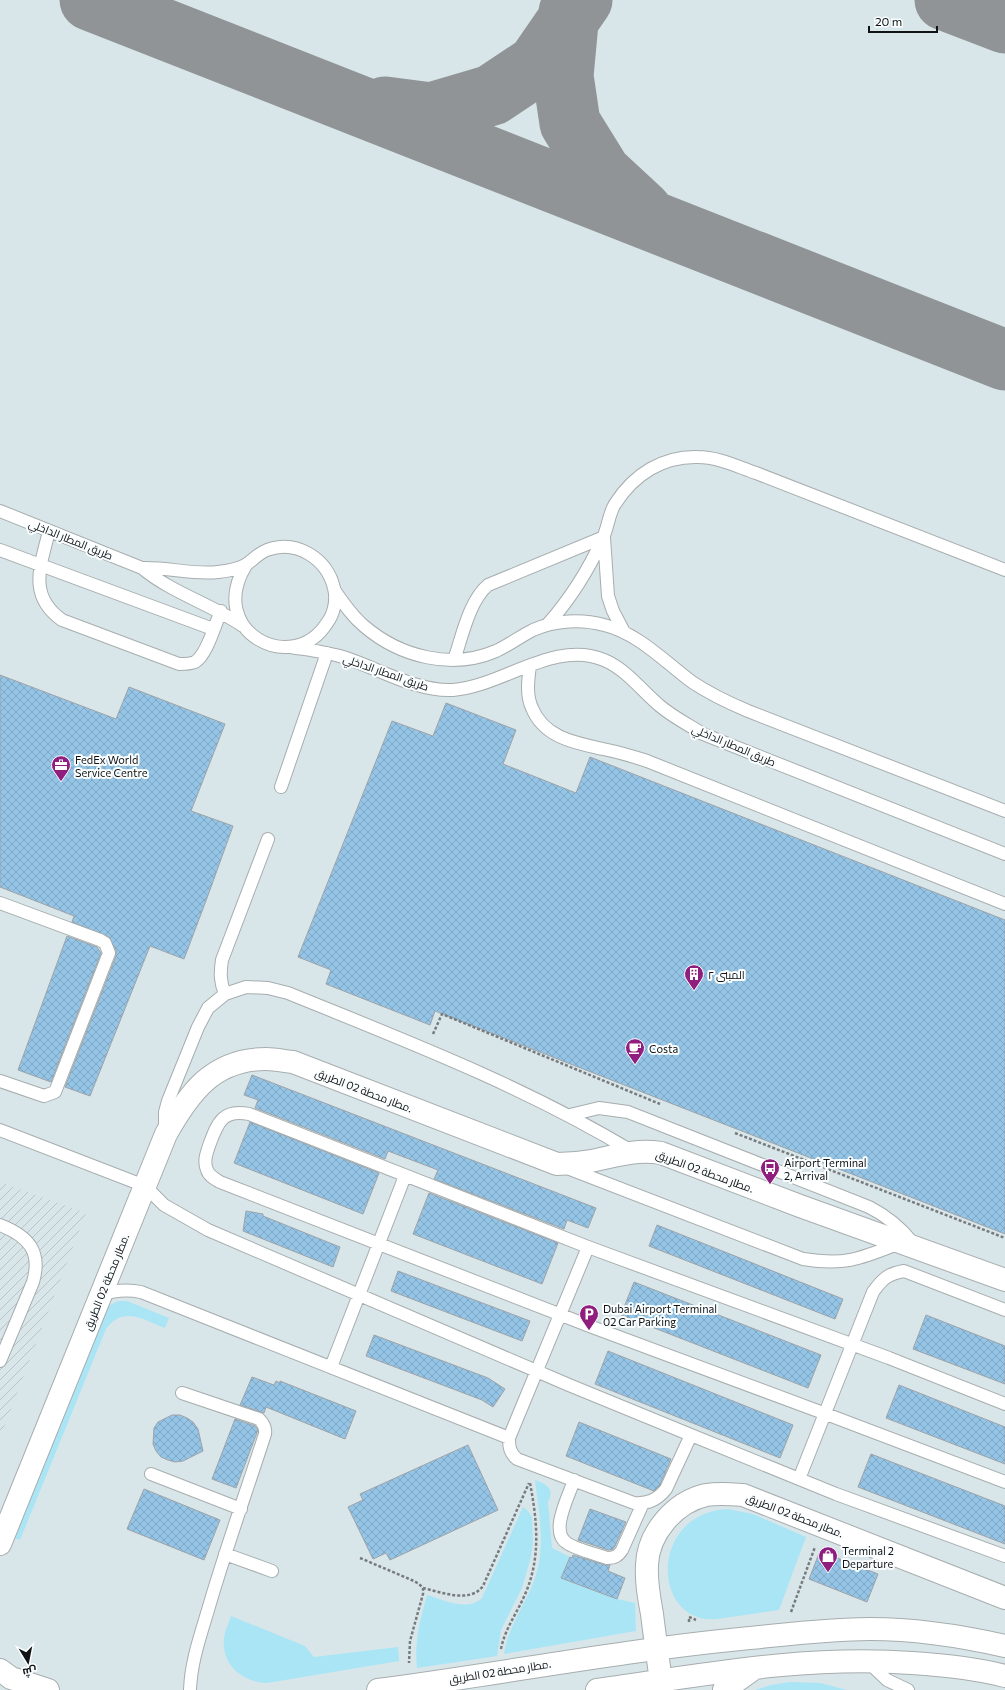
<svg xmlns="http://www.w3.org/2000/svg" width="1005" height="1690" font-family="Commissioner,Cairo,sans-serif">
  <defs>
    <pattern id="industrial-furrows" width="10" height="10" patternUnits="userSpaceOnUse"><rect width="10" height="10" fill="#d8e6ea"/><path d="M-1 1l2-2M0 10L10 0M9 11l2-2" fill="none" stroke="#b8c4c8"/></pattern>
    <pattern id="building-cross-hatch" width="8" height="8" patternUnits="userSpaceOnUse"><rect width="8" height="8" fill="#94c4e6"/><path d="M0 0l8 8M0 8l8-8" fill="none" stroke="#7fa7c4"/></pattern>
  </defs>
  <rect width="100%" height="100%" fill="#ebf1f3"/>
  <path fill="#d8e6ea" d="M 0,0 L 1005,0 L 1005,1690 L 0,1690 Z"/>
  <path fill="url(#industrial-furrows)" d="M 0,1182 L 86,1213 L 0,1438 Z"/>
  <path fill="#aae5f5" d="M 118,1301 L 127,1301 L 169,1318 L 165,1328 C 144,1320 123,1305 106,1329 L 20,1540 L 9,1537 L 102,1309 Z
    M 535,1480 C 547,1484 555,1489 548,1502 L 552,1548 L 570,1557 L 561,1578 L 617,1599 L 635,1603 L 636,1631 L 504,1654 C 508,1626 526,1604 535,1578 C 546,1546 539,1513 535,1480 Z
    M 523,1507 L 528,1511 L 532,1517 L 533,1541 L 531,1557 L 522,1588 L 501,1630 L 497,1656 L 417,1668 C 414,1641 420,1621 427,1595 C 445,1600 467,1612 482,1598 Z
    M 728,1509 L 753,1514 L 806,1537 L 779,1610 L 717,1619 C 652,1626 647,1513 728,1509 Z
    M 231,1616 L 305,1646 L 314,1657 L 398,1647 L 399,1661 L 267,1683 C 242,1682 221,1665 224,1637 C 225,1630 229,1623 231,1616 Z
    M 790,1682 L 820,1683 L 847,1690 L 755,1690 L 771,1685 Z"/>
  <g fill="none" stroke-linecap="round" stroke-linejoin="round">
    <path stroke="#909496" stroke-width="61" d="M 90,0 L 1005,360
      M 945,0 L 1005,23
      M 569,12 L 563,76 L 570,123 L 601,173 L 642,211
      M 385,107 L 431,113 L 492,95 L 537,65 L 582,0"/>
  </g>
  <path fill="url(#building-cross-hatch)" stroke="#9fa3a6" d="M 0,675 L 116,719 L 129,687 L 225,724 L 191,811 L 233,826 L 207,898 L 184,959 L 150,946 L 90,1096 L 65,1087 L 116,956 L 116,950 L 109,937 L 72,922 L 74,916 L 0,887 Z
    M 446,703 L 516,730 L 503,764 L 576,793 L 590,757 L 1005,920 L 1005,1234 L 435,1011 L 430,1025 L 326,984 L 331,970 L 298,957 L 392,721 L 433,736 Z
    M 67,936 L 97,947 L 101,953 L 51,1082 L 18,1070 Z
    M 252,1075 L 596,1208 L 588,1228 L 567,1220 L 564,1229 L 434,1179 L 438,1170 L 388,1151 L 385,1159 L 255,1108 L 258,1100 L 244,1095 Z
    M 250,1122 L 379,1173 L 363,1214 L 234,1163 Z
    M 429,1193 L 558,1243 L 542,1284 L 413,1234 Z
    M 246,1211 L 263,1214 L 263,1216 L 340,1247 L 333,1267 L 243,1231 Z
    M 657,1225 L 843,1299 L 835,1319 L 649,1246 Z
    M 398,1271 L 530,1321 L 522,1341 L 391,1291 Z
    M 634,1282 L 821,1355 L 808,1388 L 621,1315 Z
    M 926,1315 L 1005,1346 L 1005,1384 L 913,1349 Z
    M 374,1335 L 488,1378 L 505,1389 L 493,1407 L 482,1400 L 366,1356 Z
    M 608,1351 L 793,1425 L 780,1458 L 595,1384 Z
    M 252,1377 L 274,1385 L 276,1381 L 280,1383 L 280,1381 L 356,1411 L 345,1439 L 266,1407 L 264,1413 L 240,1405 Z
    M 899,1385 L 1005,1427 L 1005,1464 L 886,1418 Z
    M 172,1415 L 180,1415 L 187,1418 L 193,1422 L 198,1429 L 203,1451 L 183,1461 L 175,1462 L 168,1460 L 161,1457 L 156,1451 L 153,1444 L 154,1428 L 158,1422 Z
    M 235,1419 L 255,1426 L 258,1430 L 236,1488 L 212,1479 Z
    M 579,1422 L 671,1459 L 660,1485 L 654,1491 L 566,1456 Z
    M 468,1445 L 498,1510 L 390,1560 L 386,1553 L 373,1559 L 348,1507 L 363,1500 L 360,1494 Z
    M 871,1454 L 1005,1506 L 1005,1544 L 858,1487 Z
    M 144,1489 L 220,1520 L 204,1560 L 127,1529 Z
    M 590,1509 L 626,1522 L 615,1546 L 612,1550 L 608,1550 L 578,1540 Z
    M 820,1551 L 878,1574 L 867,1602 L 809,1579 Z
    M 573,1555 L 605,1565 L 610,1565 L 608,1571 L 625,1578 L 617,1599 L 561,1578 L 570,1557 L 572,1558 Z"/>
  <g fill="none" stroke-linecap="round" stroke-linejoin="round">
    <defs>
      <path id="service" d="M 0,511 L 142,568 C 172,593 211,604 243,626
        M 49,531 C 41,565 27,595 62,620 L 179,664 C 185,664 190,664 195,662 C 207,655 215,624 221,611
        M 604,538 L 608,596 L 613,611 L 623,630
        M 0,550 L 213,629
        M 142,568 C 168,567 193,575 218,572 C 227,571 240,569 247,564 C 254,559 259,553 267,550 C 297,539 327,559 334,588 C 337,600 334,614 327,623 C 293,677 205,632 246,565
        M 335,591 C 344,604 352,616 364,626 C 400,657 452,670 496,651 C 509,645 521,636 533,630 C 555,620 582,619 604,625 C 638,633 665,662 692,682 C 710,694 729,703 748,711 L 1005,811
        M 548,624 C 571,598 589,569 603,538 C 608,527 609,513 615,504 C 634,474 663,456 698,457 C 718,457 738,467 756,473 L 1005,570
        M 290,647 C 309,650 328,652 346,658 C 379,669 418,692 453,690 C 503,686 555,639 604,660 C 626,669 642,691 660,706 C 673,717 689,725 703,734 L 1005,854
        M 454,660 C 462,637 469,601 488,585 L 604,537
        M 530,666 C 528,680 526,695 532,708 C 544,738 576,743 603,749 C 618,752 632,756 647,761 L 1005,904
        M 281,787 L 327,653
        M 0,903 L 100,940 L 105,943 L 109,953 L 55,1092 L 44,1096 L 0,1081
        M 225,994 C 220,982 220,973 222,960 L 268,839
        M 570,1115 L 599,1108 L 628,1112 L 869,1207 C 887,1216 901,1228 913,1243
        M 165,1129 L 165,1112 L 168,1101 L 198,1027 L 208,1008 L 225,994 L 246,987 L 268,988 L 288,993 C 406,1041 524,1086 633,1152
        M 0,1130 L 145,1186 L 164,1205 L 208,1230 L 569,1385 L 691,1435 L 836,1494 L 1005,1556
        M 567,1168 L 803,1259 C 846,1266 862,1258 900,1243
        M 0,1225 C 28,1236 42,1251 33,1282 L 0,1361
        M 588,1247 L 509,1438 C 509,1447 510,1453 517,1459 L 634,1503 C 648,1504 657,1500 666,1489 L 691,1435
        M 101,1295 C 115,1290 126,1289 141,1292 L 509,1438
        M 331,1367 L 405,1176
        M 182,1393 L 259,1419 C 264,1424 266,1428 265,1434 C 246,1493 225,1551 208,1610 C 200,1637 191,1662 190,1690
        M 1005,1404 L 889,1358 L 588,1247 L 249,1114 C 223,1109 218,1122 210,1143 C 207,1152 203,1161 207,1170 C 209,1176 215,1179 220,1182 L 592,1327 L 826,1414 L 1005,1482
        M 151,1474 L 241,1509
        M 799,1479 L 873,1292 C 883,1278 888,1274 904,1271 L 1005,1310
        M 574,1480 C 569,1496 549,1532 567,1543 C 575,1549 596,1554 607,1558 C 615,1558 618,1556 622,1550 L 643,1503
        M 225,1554 L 272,1571
        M 867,1661 L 887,1680 L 908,1690"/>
      <path id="tertiary" d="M 0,1544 L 166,1134 C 189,1093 213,1059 266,1059 C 275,1059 284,1061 293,1062 L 557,1164 C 568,1164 580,1163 591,1161 C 616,1156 634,1149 661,1153 L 800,1206 L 1005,1280
        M 0,1670 L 11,1678 L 48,1690
        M 378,1690 C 499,1674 618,1651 740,1639 C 783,1635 826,1629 870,1629 C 915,1629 961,1636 1005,1646
        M 597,1690 C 702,1675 806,1655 912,1663 C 943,1665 975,1668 1005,1676
        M 662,1690 C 659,1665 655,1639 652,1614 C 649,1598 646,1582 647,1565 C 648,1533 675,1502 706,1495 C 719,1493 730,1494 743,1495 L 1005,1598
        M 724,1690 L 752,1670"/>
    </defs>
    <use href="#service" stroke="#a7adae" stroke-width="14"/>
    <use href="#tertiary" stroke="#a7adae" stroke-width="24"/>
    <path stroke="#787b7d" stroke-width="2.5" stroke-dasharray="3 2" stroke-linecap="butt" d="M 433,1034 L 442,1014 L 660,1104
      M 735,1133 L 1005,1238
      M 360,1558 L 414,1581 L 419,1584 L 423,1588 L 423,1594 L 410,1641 L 409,1663
      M 423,1588 C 441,1592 470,1604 483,1586 L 529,1483
      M 791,1612 L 815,1547
      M 689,1622 L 689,1617 L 696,1620
      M 501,1649 C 505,1628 518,1612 526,1592 C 541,1556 537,1520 530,1483"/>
    <use href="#service" stroke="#fff" stroke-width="12"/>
    <use href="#tertiary" stroke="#fff" stroke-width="22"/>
  </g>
  <defs>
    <symbol id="office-pin" viewBox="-11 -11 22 30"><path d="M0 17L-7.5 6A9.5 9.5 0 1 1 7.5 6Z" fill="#901e7e" stroke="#fafeff"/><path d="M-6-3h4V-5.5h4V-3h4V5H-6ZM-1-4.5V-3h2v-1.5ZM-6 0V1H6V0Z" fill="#fff"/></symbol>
    <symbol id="building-pin" viewBox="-11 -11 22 30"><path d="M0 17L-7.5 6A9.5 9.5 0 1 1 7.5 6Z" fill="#901e7e" stroke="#fafeff"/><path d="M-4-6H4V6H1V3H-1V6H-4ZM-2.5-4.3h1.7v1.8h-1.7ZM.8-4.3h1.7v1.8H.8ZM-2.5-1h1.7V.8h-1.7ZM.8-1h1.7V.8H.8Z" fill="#fff"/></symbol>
    <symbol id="cafe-pin" viewBox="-11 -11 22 30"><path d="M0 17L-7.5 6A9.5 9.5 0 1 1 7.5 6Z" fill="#901e7e" stroke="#fafeff"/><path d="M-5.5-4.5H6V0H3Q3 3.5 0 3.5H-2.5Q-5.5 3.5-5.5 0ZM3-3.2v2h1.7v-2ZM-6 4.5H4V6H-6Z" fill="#fff"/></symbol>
    <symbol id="bus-pin" viewBox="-11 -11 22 30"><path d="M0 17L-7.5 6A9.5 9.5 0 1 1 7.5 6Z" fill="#901e7e" stroke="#fafeff"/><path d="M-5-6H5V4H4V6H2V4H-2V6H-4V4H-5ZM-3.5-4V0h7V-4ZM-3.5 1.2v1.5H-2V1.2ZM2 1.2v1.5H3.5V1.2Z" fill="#fff"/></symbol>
    <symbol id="parking-pin" viewBox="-11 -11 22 30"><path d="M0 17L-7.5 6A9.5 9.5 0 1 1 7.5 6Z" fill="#901e7e" stroke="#fafeff"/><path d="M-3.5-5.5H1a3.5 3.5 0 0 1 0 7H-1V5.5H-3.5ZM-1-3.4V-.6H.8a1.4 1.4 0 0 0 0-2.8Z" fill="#fff"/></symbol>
    <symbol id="shop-pin" viewBox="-11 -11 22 30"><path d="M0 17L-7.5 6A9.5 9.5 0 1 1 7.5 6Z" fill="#901e7e" stroke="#fafeff"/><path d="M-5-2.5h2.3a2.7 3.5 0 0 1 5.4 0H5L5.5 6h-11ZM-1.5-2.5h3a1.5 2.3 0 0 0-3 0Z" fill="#fff"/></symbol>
  </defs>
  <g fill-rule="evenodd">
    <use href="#office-pin" x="50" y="754" width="22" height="30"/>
    <use href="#building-pin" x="683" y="963" width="22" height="30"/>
    <use href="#cafe-pin" x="624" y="1037" width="22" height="30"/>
    <use href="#bus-pin" x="759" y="1157" width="22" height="30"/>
    <use href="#parking-pin" x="578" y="1303" width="22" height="30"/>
    <use href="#shop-pin" x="817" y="1545" width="22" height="30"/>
  </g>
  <g text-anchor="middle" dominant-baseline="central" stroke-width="4" stroke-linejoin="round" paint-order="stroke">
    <g font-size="11" fill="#101213" stroke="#fafeff">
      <text transform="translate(71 539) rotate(22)">طريق المطار الداخلي</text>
      <text transform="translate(386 672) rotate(19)">طريق المطار الداخلي</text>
      <text transform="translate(734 745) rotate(23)">طريق المطار الداخلي</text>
      <text transform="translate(364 1090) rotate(21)">مطار محطة 02 الطريق.</text>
      <text transform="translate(705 1171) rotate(20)">مطار محطة 02 الطريق.</text>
      <text transform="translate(106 1282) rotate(-68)">مطار محطة 02 الطريق.</text>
      <text transform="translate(795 1515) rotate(21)">مطار محطة 02 الطريق.</text>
      <text transform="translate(500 1671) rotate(-9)">مطار محطة 02 الطريق.</text>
    </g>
    <g font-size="11" fill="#101213" stroke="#fafeff" text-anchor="start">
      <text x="75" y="759">FedEx World<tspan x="75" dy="13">Service Centre</tspan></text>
      <text x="708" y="974">المبنى ٢</text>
      <text x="649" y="1048">Costa</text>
      <text x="784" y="1162">Airport Terminal<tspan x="784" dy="13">2, Arrival</tspan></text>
      <text x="603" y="1308">Dubai Airport Terminal<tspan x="603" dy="13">02 Car Parking</tspan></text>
      <text x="842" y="1550">Terminal 2<tspan x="842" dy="13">Departure</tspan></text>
    </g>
  </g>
  <g transform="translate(28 1662) rotate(170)" stroke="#fafeff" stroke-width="3" paint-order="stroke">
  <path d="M0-3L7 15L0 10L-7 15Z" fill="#101213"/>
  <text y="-6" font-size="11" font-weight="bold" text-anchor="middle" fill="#101213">ش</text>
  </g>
  <path d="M869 26v6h68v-6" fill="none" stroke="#101213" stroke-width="2"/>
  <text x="875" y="26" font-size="12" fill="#101213" stroke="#fafeff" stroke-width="3" paint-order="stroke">20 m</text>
</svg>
